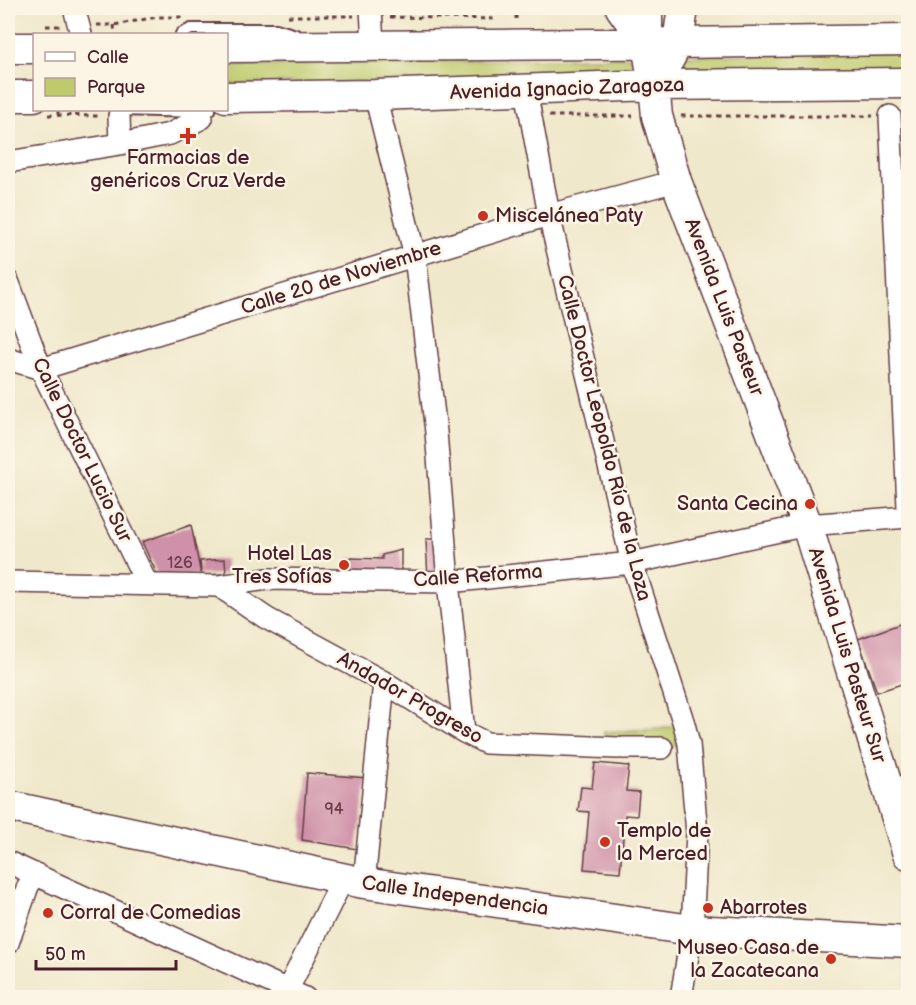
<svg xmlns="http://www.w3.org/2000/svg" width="916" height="1005" font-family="'Balsamiq Sans',sans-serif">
  <rect width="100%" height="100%" fill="#fcf5e5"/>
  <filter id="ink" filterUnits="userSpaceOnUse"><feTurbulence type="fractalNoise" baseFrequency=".0167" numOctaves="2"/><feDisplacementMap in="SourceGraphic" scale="12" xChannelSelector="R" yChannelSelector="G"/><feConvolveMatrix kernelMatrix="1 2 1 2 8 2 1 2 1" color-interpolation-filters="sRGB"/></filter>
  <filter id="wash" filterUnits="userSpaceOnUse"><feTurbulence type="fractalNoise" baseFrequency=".008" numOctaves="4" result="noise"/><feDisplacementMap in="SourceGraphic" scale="24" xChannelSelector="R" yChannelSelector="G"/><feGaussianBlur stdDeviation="1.35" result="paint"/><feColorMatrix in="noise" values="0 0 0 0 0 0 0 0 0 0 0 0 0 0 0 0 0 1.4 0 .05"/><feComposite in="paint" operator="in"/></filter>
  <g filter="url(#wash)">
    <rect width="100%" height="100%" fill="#f0e8cb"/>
    <path fill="#beca6c" stroke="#84744c" stroke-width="1.5" d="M 908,51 L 908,74 L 227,84 L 226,66 Z
      M 684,724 L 689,744 L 662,748 L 605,747 L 604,732 L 660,729 Z"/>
    <g id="blocks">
      <path fill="#cf91a9" d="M 191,525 L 201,575 L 200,561 L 225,559 L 226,574 L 201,575 L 157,574 L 142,542 Z
        M 426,539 L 437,539 L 440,579 L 428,579 Z
        M 401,550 L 401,574 L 350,574 L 349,558 L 382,559 L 382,555 Z
        M 908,621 L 908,682 L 877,692 L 858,639 Z
        M 595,763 L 629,766 L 626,791 L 639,792 L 637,816 L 625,815 L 620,872 L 584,869 L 589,812 L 578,811 L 581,787 L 592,788 Z
        M 307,773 L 367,778 L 357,849 L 302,840 Z"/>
    </g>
  </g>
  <g filter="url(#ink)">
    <use href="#blocks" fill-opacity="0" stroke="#633d43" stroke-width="1.5"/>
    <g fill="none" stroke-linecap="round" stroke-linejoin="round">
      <defs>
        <path id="lane" d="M 181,34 L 191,29 L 276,29 L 296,35
          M 116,110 L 204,112 L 210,110"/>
        <path id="street" d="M 74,8 L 81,34
          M 371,8 L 373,46
          M 526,90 L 549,215 L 632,563 L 684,724 L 689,744 L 697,833 L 692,930 L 681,998
          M 375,95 L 415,256 L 436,432 L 448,582 L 464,732
          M 119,116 L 120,144
          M 890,116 L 908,507
          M 8,162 L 120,144 L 170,134 L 202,118
          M 8,281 L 41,369 L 147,584
          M 8,359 L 41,369 L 549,215 L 676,181
          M 8,582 L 219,586 L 268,579 L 448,582 L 632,563 L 807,525 L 908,517
          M 219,586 L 266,618 L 384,682 L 464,732 L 486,743 L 618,748
          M 623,748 L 662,748
          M 8,862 L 305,998
          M 364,883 L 384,682
          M 8,943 L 28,886 L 36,874
          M 288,998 L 288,989 L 343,879"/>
        <path id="secondary" d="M 621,8 L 647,44
          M 647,8 L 647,44 L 654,85 L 657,116 L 676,181 L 807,525 L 908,854
          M 226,47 L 600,44 L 908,40
          M 8,48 L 34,48
          M 669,59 L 678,42 L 683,8
          M 8,96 L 34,96
          M 226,97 L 375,95 L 654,85 L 908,83
          M 8,806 L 364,883 L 692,930 L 908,942"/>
      </defs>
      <use href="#lane" stroke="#633d43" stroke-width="14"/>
      <use href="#street" stroke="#633d43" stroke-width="24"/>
      <use href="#secondary" stroke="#633d43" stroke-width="33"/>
      <path stroke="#633d43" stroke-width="3" stroke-dasharray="4.5 4.5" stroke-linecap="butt" d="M 288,16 L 354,16
        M 390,17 L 498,19
        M 516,19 L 516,8
        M 97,25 L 114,25 L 157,17 L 183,17
        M 114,25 L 115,34
        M 46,26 L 61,26
        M 58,110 L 58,116
        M 48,115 L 99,116
        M 549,116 L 633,116
        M 681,116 L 873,116"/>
      <use href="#lane" stroke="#fff" stroke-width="10"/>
      <use href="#street" stroke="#fff" stroke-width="21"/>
      <use href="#secondary" stroke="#fff" stroke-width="30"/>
    </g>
  </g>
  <g fill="#c8321e" stroke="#fcf5e5" stroke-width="2">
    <path d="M185 127h6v6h6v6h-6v6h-6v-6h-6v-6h6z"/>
    <circle cx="483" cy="216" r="6"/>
    <circle cx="810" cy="504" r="6"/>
    <circle cx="344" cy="565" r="6"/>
    <circle cx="605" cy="842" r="6"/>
    <circle cx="708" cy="908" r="6"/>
    <circle cx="48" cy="913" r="6"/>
    <circle cx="831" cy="959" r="6"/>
  </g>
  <g text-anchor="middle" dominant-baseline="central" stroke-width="5" stroke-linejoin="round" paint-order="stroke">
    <g font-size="16" fill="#6b3c4a">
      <text x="180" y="563">126</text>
      <text x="334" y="809">94</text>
    </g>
    <g font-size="20" fill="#4a1f2b" stroke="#fcf5e5">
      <text transform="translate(567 89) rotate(-2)">Avenida Ignacio Zaragoza</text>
      <text transform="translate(341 278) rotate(-17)">Calle 20 de Noviembre</text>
      <text transform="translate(724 307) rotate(69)">Avenida Luis Pasteur</text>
      <text transform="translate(604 438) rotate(76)">Calle Doctor Leopoldo Río de la Loza</text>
      <text transform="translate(82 450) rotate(64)">Calle Doctor Lucio Sur</text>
      <text transform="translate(478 576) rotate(-4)">Calle Reforma</text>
      <text transform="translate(847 655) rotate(73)">Avenida Luis Pasteur Sur</text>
      <text transform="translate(410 698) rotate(30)">Andador Progreso</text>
      <text transform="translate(455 896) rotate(8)">Calle Independencia</text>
    </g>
    <g font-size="20" fill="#4a1f2b" stroke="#fcf5e5" text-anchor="start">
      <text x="188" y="158" text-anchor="middle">Farmacias de<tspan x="188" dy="23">genéricos Cruz Verde</tspan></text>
      <text x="495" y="216">Miscelánea Paty</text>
      <text x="798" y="504" text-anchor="end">Santa Cecina</text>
      <text x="332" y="554" text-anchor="end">Hotel Las<tspan x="332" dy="23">Tres Sofías</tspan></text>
      <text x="617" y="831">Templo de<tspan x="617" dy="23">la Merced</tspan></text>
      <text x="720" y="908">Abarrotes</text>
      <text x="60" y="913">Corral de Comedias</text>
      <text x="819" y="948" text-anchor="end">Museo Casa de<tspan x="819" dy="23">la Zacatecana</tspan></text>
    </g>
  </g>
  <rect width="916" height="1005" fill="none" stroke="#fcf5e5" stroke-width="30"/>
  <rect x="33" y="33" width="195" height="78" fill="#fcf5e5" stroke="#b59f9b" stroke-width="1.5"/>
  <rect x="45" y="52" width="30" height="9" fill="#ffffff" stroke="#b59f9b" stroke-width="1.5"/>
  <text x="87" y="63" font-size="18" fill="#4a1f2b">Calle</text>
  <rect x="45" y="78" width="30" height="18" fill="#beca6c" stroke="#b59f9b" stroke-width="1.5"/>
  <text x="87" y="93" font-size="18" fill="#4a1f2b">Parque</text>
  <path d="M36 960v9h140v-9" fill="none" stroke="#4a1f2b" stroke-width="3"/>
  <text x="45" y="960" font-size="18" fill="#4a1f2b" stroke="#fcf5e5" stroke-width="4.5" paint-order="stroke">50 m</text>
</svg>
